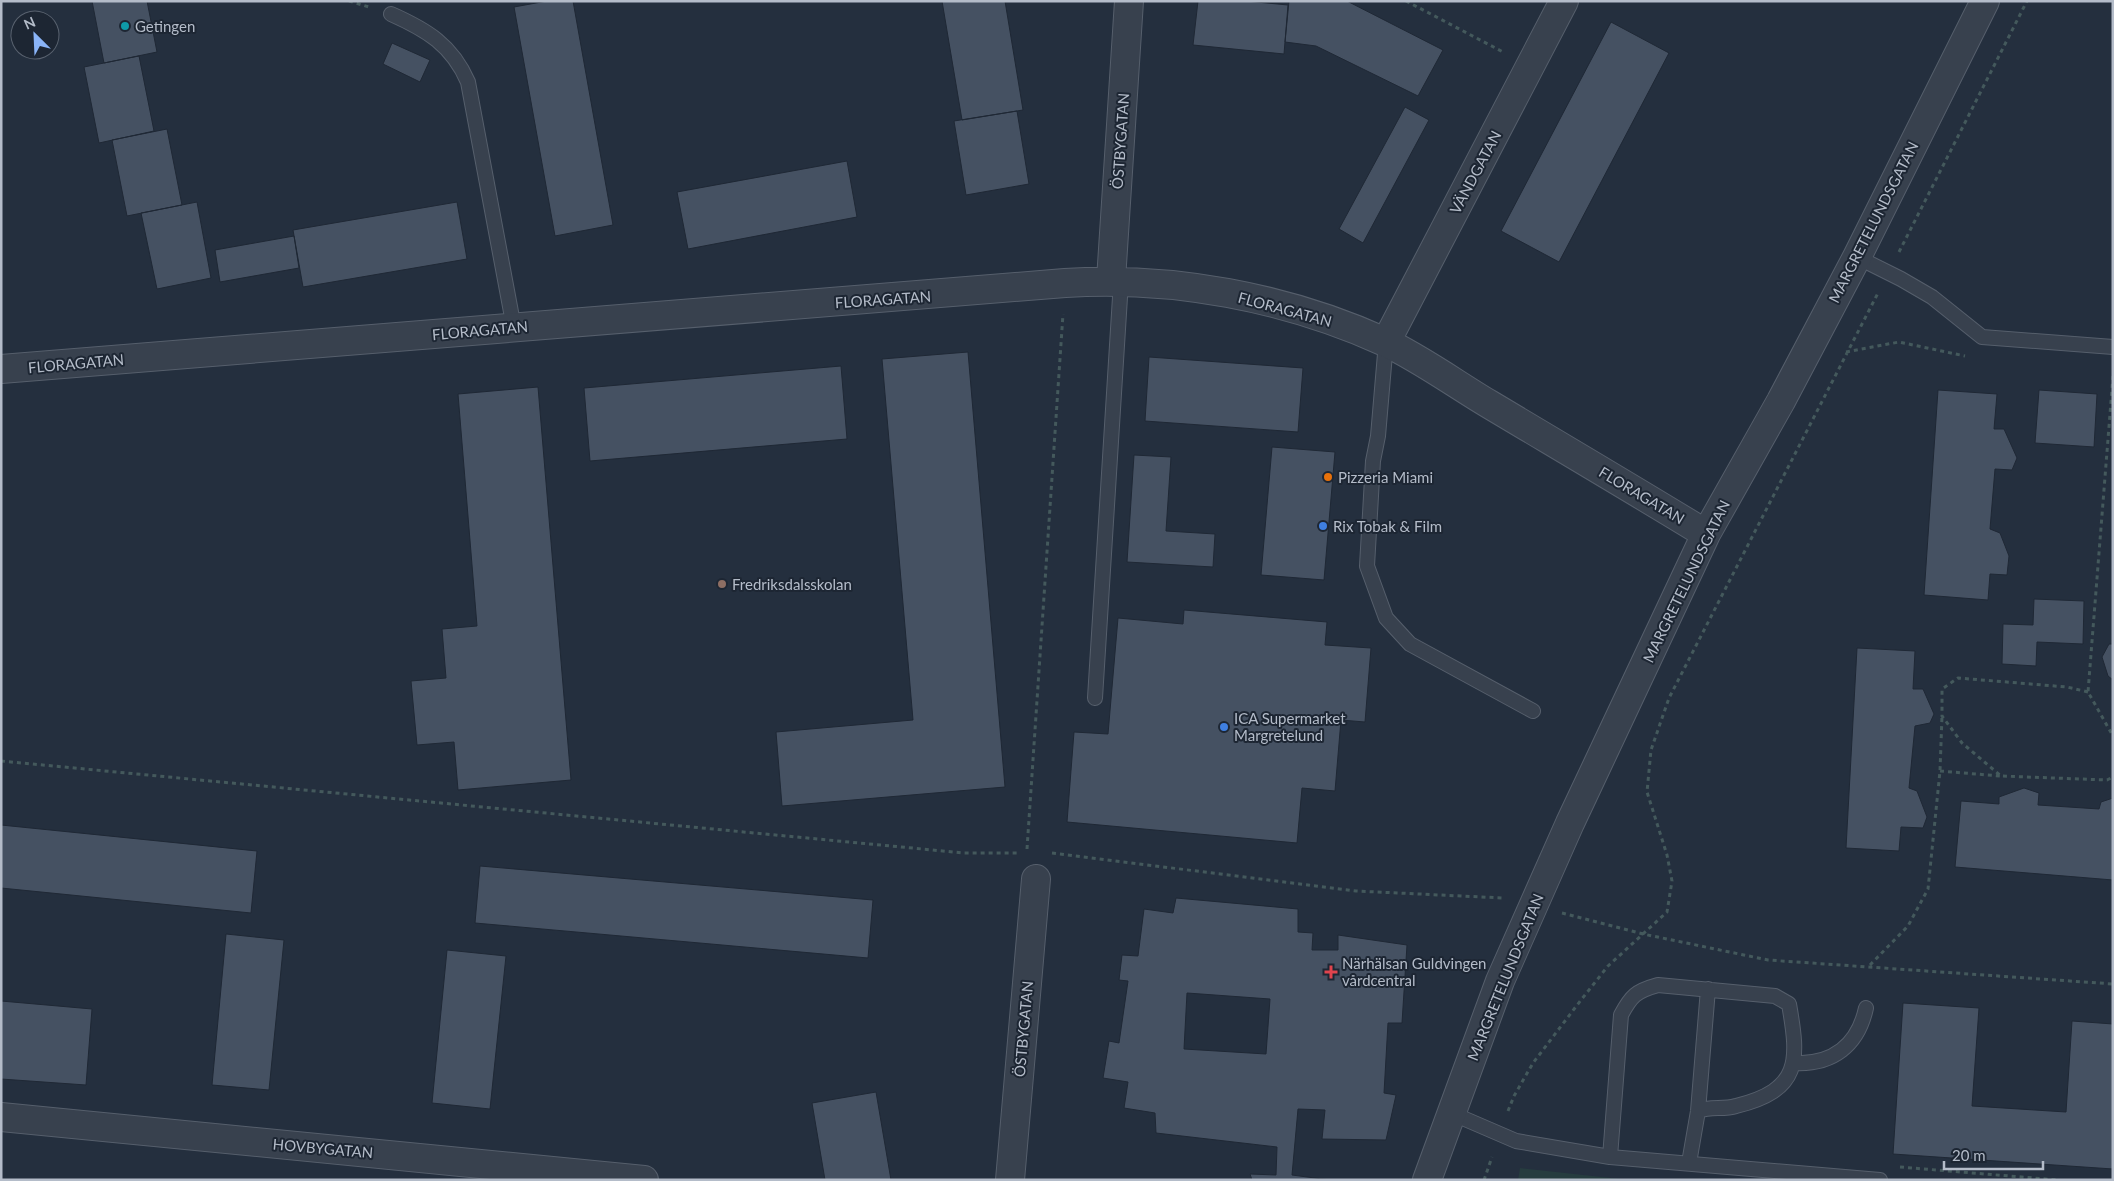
<svg xmlns="http://www.w3.org/2000/svg" width="2114" height="1181" font-family="Lato,sans-serif">
  <rect width="100%" height="100%" fill="#242f3e"/>
  <path fill="#263c3f" d="M 1520,1168 L 1629,1180 L 1518,1180 Z"/>
  <path fill="#455162" stroke="#1f2835" fill-rule="evenodd" d="M 92,1 L 147,1 L 157,52 L 104,63 Z
    M 547,1 L 573,1 L 613,225 L 555,236 L 514,7 Z
    M 942,1 L 1005,1 L 1023,110 L 962,120 Z
    M 1198,1 L 1246,1 L 1288,5 L 1284,54 L 1193,45 Z
    M 1289,1 L 1347,1 L 1443,50 L 1418,96 L 1316,46 L 1285,42 Z
    M 1611,22 L 1669,53 L 1559,262 L 1501,231 Z
    M 392,43 L 430,60 L 420,82 L 383,64 Z
    M 139,56 L 154,131 L 99,143 L 84,67 Z
    M 1405,107 L 1429,120 L 1363,243 L 1339,229 Z
    M 1017,111 L 1029,184 L 966,195 L 954,121 Z
    M 167,129 L 182,205 L 127,216 L 112,140 Z
    M 847,161 L 857,217 L 688,249 L 677,192 Z
    M 197,202 L 211,278 L 157,289 L 141,213 Z
    M 457,202 L 467,259 L 303,287 L 293,230 Z
    M 294,236 L 299,268 L 220,282 L 215,250 Z
    M 968,352 L 1005,787 L 782,806 L 776,732 L 913,720 L 882,359 Z
    M 1149,357 L 1303,368 L 1298,432 L 1145,421 Z
    M 841,366 L 847,439 L 590,461 L 584,388 Z
    M 538,387 L 571,780 L 458,790 L 454,742 L 417,745 L 411,681 L 446,678 L 442,629 L 477,626 L 458,394 Z
    M 1938,390 L 1997,394 L 1994,429 L 2004,429 L 2017,458 L 2012,470 L 1995,469 L 1990,529 L 2000,533 L 2009,556 L 2007,575 L 1990,574 L 1988,600 L 1924,595 Z
    M 2039,390 L 2097,394 L 2094,447 L 2035,443 Z
    M 1272,447 L 1335,452 L 1324,580 L 1261,575 Z
    M 1134,455 L 1171,457 L 1166,531 L 1215,534 L 1213,567 L 1127,562 Z
    M 2034,599 L 2084,601 L 2083,644 L 2037,642 L 2036,666 L 2002,664 L 2003,624 L 2033,625 Z
    M 1184,610 L 1327,622 L 1325,645 L 1371,648 L 1365,722 L 1341,720 L 1335,791 L 1302,788 L 1297,843 L 1067,822 L 1074,732 L 1108,734 L 1118,618 L 1183,624 Z
    M 2109,644 L 2113,644 L 2113,680 L 2108,676 L 2102,657 Z
    M 1857,648 L 1915,651 L 1913,689 L 1923,689 L 1934,714 L 1930,723 L 1915,726 L 1909,788 L 1917,791 L 1927,817 L 1923,828 L 1901,827 L 1899,851 L 1846,848 Z
    M 2024,788 L 2039,793 L 2038,805 L 2099,809 L 2101,802 L 2113,798 L 2113,880 L 1955,867 L 1961,801 L 1999,804 L 1999,797 Z
    M 1,825 L 257,851 L 251,913 L 1,888 Z
    M 480,866 L 873,900 L 868,958 L 475,923 Z
    M 1176,898 L 1298,909 L 1298,932 L 1313,933 L 1312,950 L 1338,950 L 1338,935 L 1407,945 L 1402,1023 L 1388,1023 L 1384,1093 L 1396,1095 L 1386,1140 L 1322,1139 L 1325,1110 L 1298,1109 L 1292,1175 L 1330,1180 L 1252,1180 L 1250,1174 L 1276,1175 L 1277,1147 L 1156,1133 L 1155,1113 L 1124,1108 L 1128,1082 L 1103,1078 L 1109,1041 L 1119,1043 L 1128,981 L 1119,980 L 1122,955 L 1138,956 L 1144,909 L 1173,913 ZM 1187,993 L 1270,999 L 1266,1054 L 1184,1049 Z
    M 226,934 L 284,940 L 269,1090 L 212,1085 Z
    M 447,950 L 506,956 L 490,1109 L 432,1103 Z
    M 1,1001 L 92,1009 L 86,1085 L 1,1079 Z
    M 1903,1003 L 1979,1008 L 1972,1106 L 2066,1112 L 2072,1021 L 2113,1024 L 2113,1169 L 1893,1154 Z
    M 876,1092 L 891,1180 L 825,1180 L 812,1103 Z"/>
  <g fill="none" stroke-linecap="round" stroke-linejoin="round">
    <defs>
      <path id="service" d="M 391,14 C 427,30 452,45 468,82 L 514,328
        M 1857,257 L 1901,279 L 1932,297 L 1982,337 L 2113,347
        M 1386,342 L 1378,436 L 1373,461 L 1367,566 L 1386,618 L 1410,644 L 1533,711
        M 1095,698 L 1121,281
        M 1794,1063 C 1833,1065 1858,1045 1866,1008
        M 1451,1113 L 1516,1141 L 1610,1157 L 1880,1180
        M 1610,1157 L 1621,1015 C 1631,996 1636,991 1658,985 L 1775,996 L 1789,1004 C 1799,1061 1801,1090 1736,1106 C 1723,1110 1711,1106 1698,1111
        M 1689,1163 L 1698,1111 L 1708,989"/>
      <path id="minor" d="M 1111,280 L 1129,1
        M 1386,342 L 1564,1
        M 1,369 L 1065,283 C 1172,276 1286,297 1385,342 C 1418,357 1457,385 1489,404 C 1561,447 1634,490 1706,534
        M 1,1117 L 644,1180
        M 1010,1180 L 1036,879
        M 1427,1180 L 1500,981 L 1570,823 L 1706,534 L 1781,401 L 1857,257 L 1985,1"/>
    </defs>
    <use href="#service" stroke="#565f6c" stroke-width="16"/>
    <use href="#minor" stroke="#565f6c" stroke-width="30"/>
    <path stroke="#44595c" stroke-width="3" stroke-dasharray="4 4" stroke-linecap="butt" d="M 349,1 L 369,7
      M 1406,1 L 1503,52
      M 1899,252 L 2027,1
      M 1846,352 L 1899,342 L 1965,356
      M 2113,376 L 2088,692 L 2113,736
      M 2088,692 L 2067,687 L 1958,678 L 1942,689 L 1942,716 L 1962,743 L 2001,776 L 2107,780 L 2113,777
      M 1,761 L 964,853 L 1018,853
      M 1940,771 L 2000,776
      M 1027,849 L 1063,314
      M 1052,853 L 1356,891 L 1503,898
      M 1562,913 L 1643,934 L 1768,960 L 2113,984
      M 1870,965 L 1908,926 L 1928,889 L 1940,771 L 1942,716
      M 1508,1111 L 1514,1096 L 1533,1063 L 1581,1000 L 1608,966 L 1667,912 L 1672,881 L 1667,855 L 1647,792 L 1651,750 L 1669,698 L 1878,293
      M 1900,1167 L 2058,1180
      M 1484,1180 L 1492,1157"/>
    <use href="#service" stroke="#38414e" stroke-width="14"/>
    <use href="#minor" stroke="#38414e" stroke-width="28"/>
  </g>
  <circle fill="#0f9aa8" stroke="#1d2633" stroke-width="2" cx="125" cy="26" r="5"/>
  <circle fill="#e8710a" stroke="#1d2633" stroke-width="2" cx="1328" cy="477" r="5"/>
  <g fill="#3f7fe0" stroke="#1d2633" stroke-width="2">
    <circle cx="1323" cy="526" r="5"/>
    <circle cx="1224" cy="727" r="5"/>
  </g>
  <circle fill="#8d6e63" stroke="#1d2633" stroke-width="2" cx="722" cy="584" r="5"/>
  <path fill="#e0444e" stroke="#1d2633" stroke-width="2" d="M1328.5 964.5h5v5h5v5h-5v5h-5v-5h-5v-5h5z"/>
  <g text-anchor="middle" dominant-baseline="central" stroke-width="4" stroke-linejoin="round" paint-order="stroke">
    <g font-size="15" fill="#b4bcc9" stroke="#1d2633" text-anchor="start">
      <text x="135" y="26">Getingen</text>
      <text x="1338" y="477">Pizzeria Miami</text>
      <text x="1333" y="526">Rix Tobak &amp; Film</text>
      <text x="732" y="584">Fredriksdalsskolan</text>
      <text x="1234" y="718">ICA Supermarket<tspan x="1234" dy="17">Margretelund</tspan></text>
      <text x="1342" y="963">Närhälsan Guldvingen<tspan x="1342" dy="17">vårdcentral</tspan></text>
    </g>
    <g font-size="15" fill="#b4bcc9" stroke="#1d2633">
      <text transform="translate(1120 141) rotate(-86)">ÖSTBYGATAN</text>
      <text transform="translate(1475 172) rotate(-62)">VÄNDGATAN</text>
      <text transform="translate(1873 222) rotate(-63)">MARGRETELUNDSGATAN</text>
      <text transform="translate(883 299) rotate(-4)">FLORAGATAN</text>
      <text transform="translate(1285 309) rotate(15)">FLORAGATAN</text>
      <text transform="translate(480 330) rotate(-5)">FLORAGATAN</text>
      <text transform="translate(76 363) rotate(-5)">FLORAGATAN</text>
      <text transform="translate(1642 495) rotate(31)">FLORAGATAN</text>
      <text transform="translate(1686 581) rotate(-64)">MARGRETELUNDSGATAN</text>
      <text transform="translate(1505 977) rotate(-68)">MARGRETELUNDSGATAN</text>
      <text transform="translate(1023 1029) rotate(-85)">ÖSTBYGATAN</text>
      <text transform="translate(323 1148) rotate(5)">HOVBYGATAN</text>
    </g>
  </g>
  <rect width="2114" height="1181" fill="none" stroke="#b4bcc9" stroke-width="5"/>
  <g transform="translate(35 35) rotate(336)"><circle r="24" fill="#1d2633" stroke="#59626f"/>
  <path d="M0-4L9 19L0 12L-9 19Z" fill="#8ab4f8"/>
  <text y="-8" font-size="14" font-weight="bold" text-anchor="middle" fill="#b4bcc9">N</text>
  </g>
  <path d="M1944 1161v8h99v-8" fill="none" stroke="#b4bcc9" stroke-width="2.5"/>
  <text x="1952" y="1161" font-size="15" fill="#b4bcc9" stroke="#1d2633" stroke-width="4" paint-order="stroke">20 m</text>
</svg>
